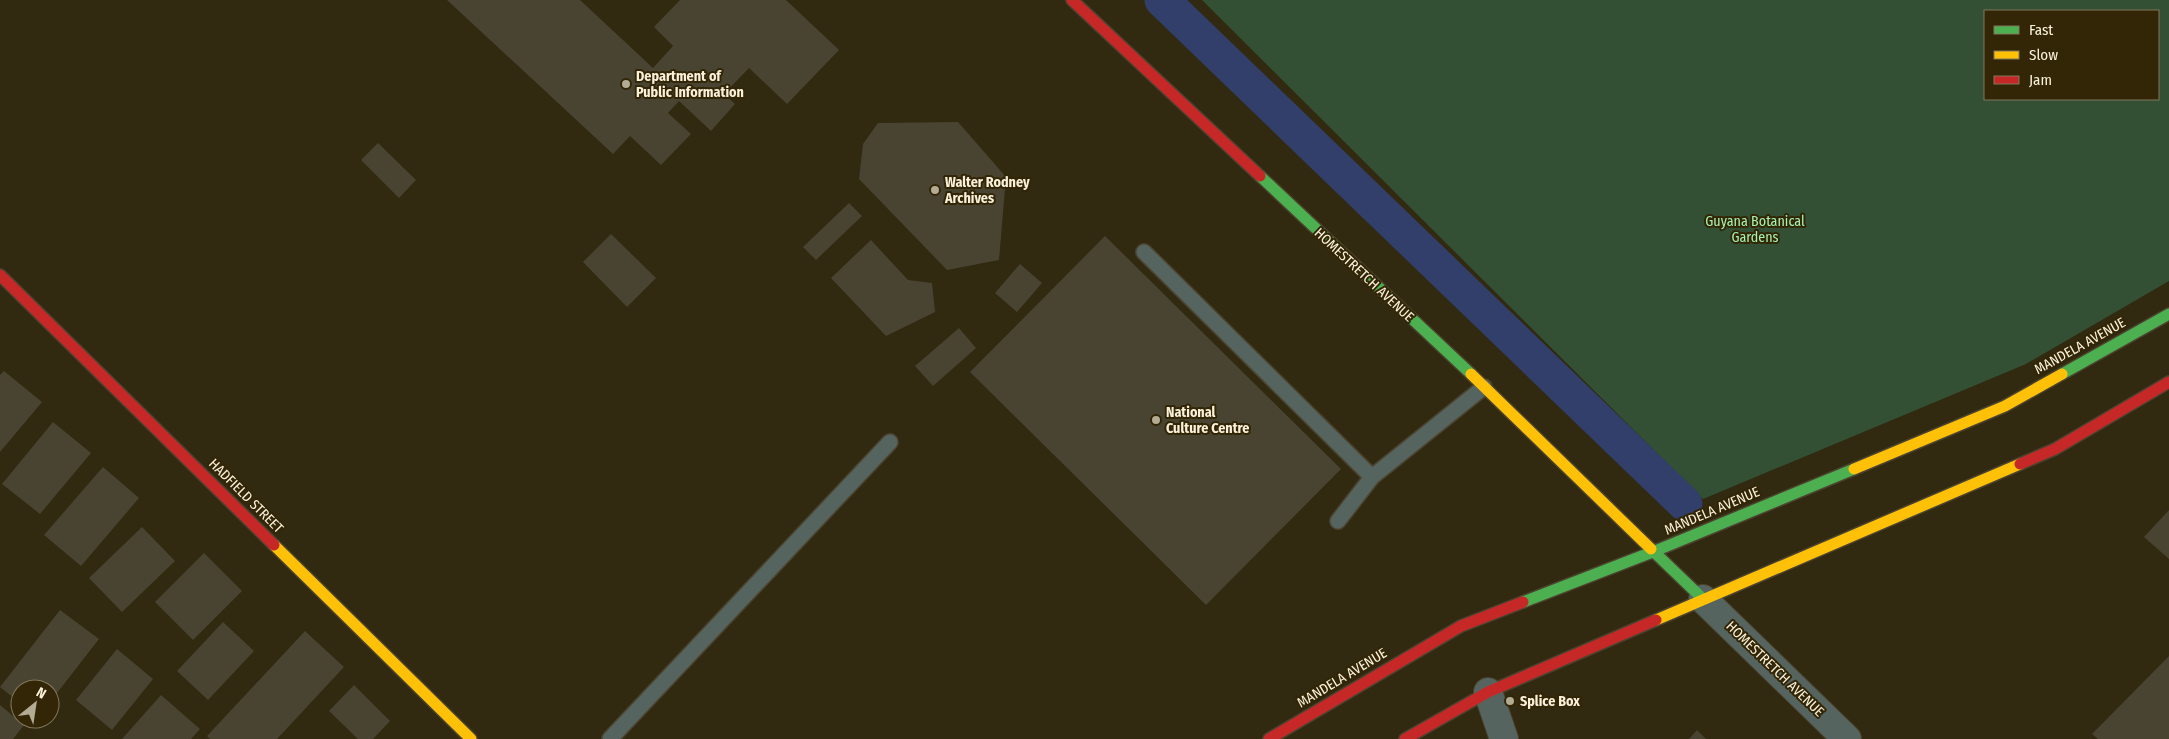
<svg xmlns="http://www.w3.org/2000/svg" width="2169" height="739" font-family="'Fira Sans Condensed',sans-serif">
  <rect width="100%" height="100%" fill="#312910"/>
  <path fill="#335034" fill-rule="evenodd" d="M 1202,0 L 2169,0 L 2169,281 L 2026,364 L 1703,499 ZM 1985,11 L 2158,11 L 2158,99 L 1985,99 Z"/>
  <g fill="none" stroke-linecap="round" stroke-linejoin="round">
    <path stroke="#313f6a" stroke-width="35" d="M 1162,0 L 1685,504"/>
  </g>
  <path fill="#494431" d="M 447,0 L 580,0 L 653,68 L 673,46 L 654,27 L 680,0 L 786,0 L 839,50 L 787,104 L 749,68 L 724,94 L 735,104 L 711,131 L 679,101 L 668,113 L 691,134 L 661,165 L 630,136 L 613,154 Z
    M 958,122 L 1006,177 L 999,260 L 947,270 L 859,179 L 863,144 L 878,123 Z
    M 378,143 L 416,180 L 399,198 L 361,160 Z
    M 849,203 L 862,216 L 816,260 L 803,247 Z
    M 611,234 L 656,278 L 627,307 L 583,262 Z
    M 1105,236 L 1341,469 L 1206,605 L 970,372 Z
    M 871,240 L 908,280 L 932,283 L 935,312 L 886,336 L 831,278 Z
    M 1020,264 L 1042,283 L 1017,312 L 995,293 Z
    M 959,328 L 976,348 L 933,386 L 915,366 Z
    M 4,371 L 42,402 L 0,452 L 0,375 Z
    M 53,422 L 91,453 L 40,514 L 2,484 Z
    M 103,467 L 139,498 L 81,566 L 44,535 Z
    M 2169,510 L 2169,559 L 2144,537 Z
    M 142,527 L 175,561 L 122,612 L 89,578 Z
    M 204,553 L 242,591 L 193,640 L 155,602 Z
    M 60,610 L 99,639 L 50,702 L 50,689 L 20,689 L 20,703 L 0,687 Z
    M 223,622 L 254,651 L 208,700 L 177,671 Z
    M 305,631 L 344,667 L 277,739 L 210,739 L 207,736 Z
    M 117,649 L 153,679 L 112,730 L 76,700 Z
    M 2169,656 L 2169,739 L 2098,739 L 2092,734 Z
    M 354,685 L 390,721 L 373,739 L 358,739 L 329,711 Z
    M 161,695 L 200,729 L 191,739 L 122,739 Z
    M 0,705 L 24,725 L 13,739 L 0,739 Z
    M 1697,730 L 1706,739 L 1689,739 Z"/>
  <g fill="none" stroke-linecap="round" stroke-linejoin="round">
    <defs>
      <path id="lane" d="M 1144,252 L 1372,477
        M 1338,521 L 1372,477 L 1484,387
        M 610,739 L 890,442"/>
      <path id="street" d="M 1703,599 L 1847,739
        M 1488,692 L 1504,739"/>
      <path id="fast" d="M 1260,176 L 1471,374
        M 2062,374 L 2169,314
        M 1651,549 L 1703,599
        M 1523,602 L 1655,551 L 1854,469"/>
      <path id="slow" d="M 1471,374 L 1651,549
        M 1854,469 L 2005,406 L 2062,374
        M 274,545 L 471,739
        M 1656,620 L 2020,464"/>
      <path id="jam" d="M 1072,0 L 1260,176
        M 0,275 L 274,545
        M 2020,464 L 2055,449 L 2169,382
        M 1269,739 L 1461,626 L 1523,602
        M 1405,739 L 1488,692 L 1656,620"/>
    </defs>
    <use href="#lane" stroke="#4b432f" stroke-width="18"/>
    <use href="#street" stroke="#4b432f" stroke-width="30"/>
    <use href="#fast" stroke="#4b432f" stroke-width="14"/>
    <use href="#slow" stroke="#4b432f" stroke-width="14"/>
    <use href="#jam" stroke="#4b432f" stroke-width="14"/>
    <use href="#lane" stroke="#56645f" stroke-width="15"/>
    <use href="#street" stroke="#56645f" stroke-width="28"/>
    <use href="#fast" stroke="#4caf50" stroke-width="11"/>
    <use href="#slow" stroke="#ffc107" stroke-width="11"/>
    <use href="#jam" stroke="#c62828" stroke-width="11"/>
  </g>
  <g fill="#b4ab94" stroke="#322606" stroke-width="2">
    <circle cx="626" cy="84" r="5"/>
    <circle cx="935" cy="190" r="5"/>
    <circle cx="1156" cy="420" r="5"/>
    <circle cx="1510" cy="701" r="5"/>
  </g>
  <g text-anchor="middle" dominant-baseline="central" stroke-width="4" stroke-linejoin="round" paint-order="stroke">
    <g font-size="14" font-weight="bold" fill="#faf1db" stroke="#322606" text-anchor="start">
      <text x="636" y="76">Department of<tspan x="636" dy="16">Public Information</tspan></text>
      <text x="945" y="182">Walter Rodney<tspan x="945" dy="16">Archives</tspan></text>
      <text x="1166" y="412">National<tspan x="1166" dy="16">Culture Centre</tspan></text>
      <text x="1520" y="701">Splice Box</text>
    </g>
    <g font-size="14" fill="#a4f3b2" stroke="#322606">
      <text x="1755" y="221">Guyana Botanical<tspan x="1755" dy="16">Gardens</tspan></text>
    </g>
    <g font-size="14" fill="#faf1db" stroke="#322606">
      <text transform="translate(1364 275) rotate(43)">HOMESTRETCH AVENUE</text>
      <text transform="translate(2080 346) rotate(-29)">MANDELA AVENUE</text>
      <text transform="translate(246 496) rotate(45)">HADFIELD STREET</text>
      <text transform="translate(1712 511) rotate(-23)">MANDELA AVENUE</text>
      <text transform="translate(1775 669) rotate(44)">HOMESTRETCH AVENUE</text>
      <text transform="translate(1342 678) rotate(-31)">MANDELA AVENUE</text>
    </g>
  </g>
  <rect x="1984" y="10" width="175" height="90" fill="#322606" stroke="#82775b"/>
  <rect x="1994" y="26" width="25" height="8" fill="#4caf50" stroke="#82775b"/>
  <text x="2029" y="35" font-size="15" fill="#faf1db">Fast</text>
  <rect x="1994" y="51" width="25" height="8" fill="#ffc107" stroke="#82775b"/>
  <text x="2029" y="60" font-size="15" fill="#faf1db">Slow</text>
  <rect x="1994" y="76" width="25" height="8" fill="#c62828" stroke="#82775b"/>
  <text x="2029" y="85" font-size="15" fill="#faf1db">Jam</text>
  <g transform="translate(35 704) rotate(30)"><circle r="24" fill="#322606" stroke="#82775b"/>
  <path d="M0-4L9 19L0 12L-9 19Z" fill="#b4ab94"/>
  <text y="-8" font-size="14" font-weight="bold" text-anchor="middle" fill="#faf1db">N</text>
  </g>
</svg>
